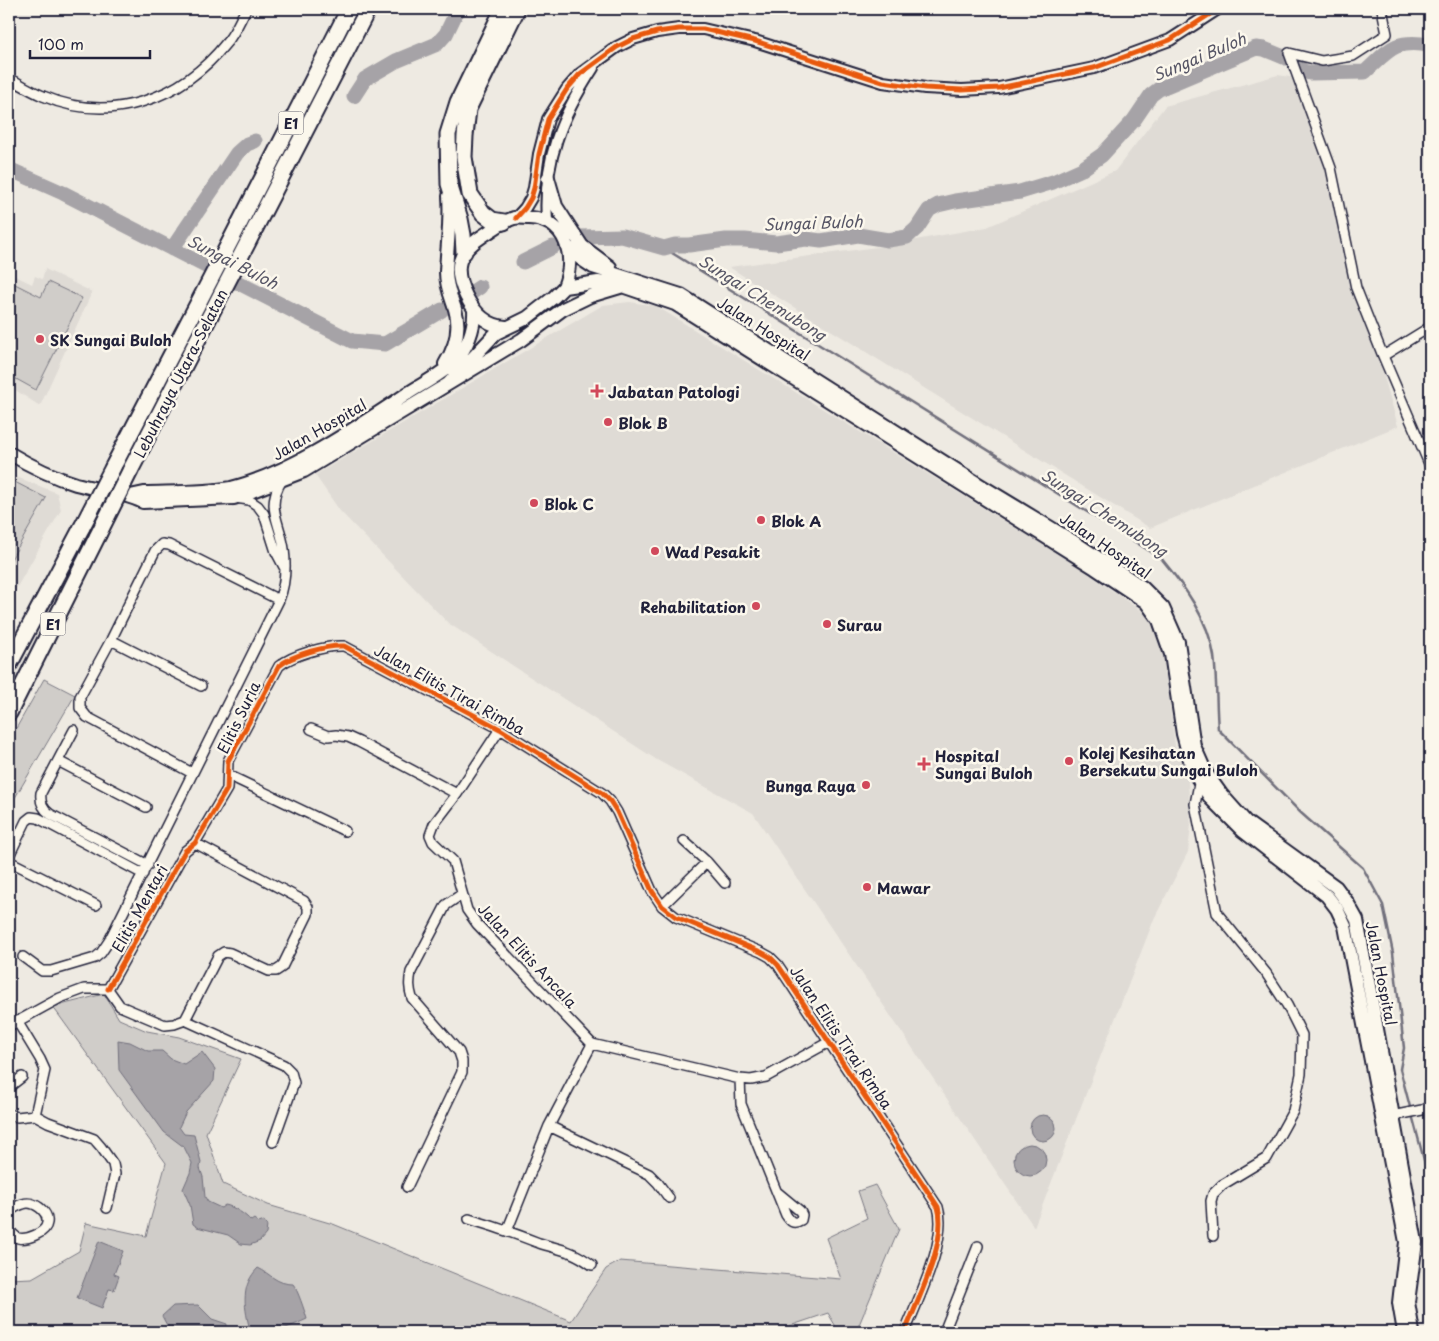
<svg xmlns="http://www.w3.org/2000/svg" width="1439" height="1341" font-family="'Playpen Sans',sans-serif">
  <rect width="100%" height="100%" fill="#eeeae2"/>
  <filter id="ink" filterUnits="userSpaceOnUse"><feTurbulence type="fractalNoise" baseFrequency=".02" numOctaves="2"/><feDisplacementMap in="SourceGraphic" scale="10" xChannelSelector="R" yChannelSelector="G"/><feConvolveMatrix kernelMatrix="1 2 1 2 8 2 1 2 1" color-interpolation-filters="sRGB"/></filter>
  <g filter="url(#ink)">
    <path fill="#dfdbd5" d="M 1278,75 L 1296,78 L 1312,122 L 1398,426 L 1150,528 L 729,267 L 877,247 L 987,227 L 1115,171 L 1165,106 Z
      M 45,269 L 92,292 L 40,406 L 9,386 L 9,273 L 32,284 L 35,276 L 42,279 Z
      M 630,302 L 656,306 L 1077,566 L 1147,615 L 1162,644 L 1176,753 L 1187,768 L 1191,825 L 1188,852 L 1154,919 L 1034,1227 L 753,813 L 657,760 L 448,623 L 340,511 L 315,475 L 603,305 Z
      M 9,474 L 57,493 L 61,510 L 9,601 Z"/>
    <path fill="#d0cdc9" stroke="#797882" d="M 9,281 L 41,297 L 48,282 L 82,298 L 36,390 L 9,375 Z
      M 9,479 L 46,498 L 9,563 Z
      M 44,679 L 75,695 L 9,808 L 9,741 Z
      M 104,994 L 119,1019 L 147,1031 L 179,1037 L 241,1059 L 206,1133 L 223,1184 L 268,1205 L 333,1224 L 571,1321 L 606,1269 L 620,1261 L 841,1279 L 826,1238 L 867,1218 L 858,1191 L 875,1185 L 899,1229 L 856,1332 L 839,1332 L 828,1313 L 772,1332 L 321,1332 L 312,1329 L 285,1332 L 9,1332 L 9,1279 L 32,1278 L 79,1251 L 86,1223 L 146,1236 L 166,1163 L 53,1007 Z"/>
    <path fill="#a6a3a7" stroke="#716f7c" d="M 118,1040 L 130,1042 L 148,1051 L 162,1051 L 171,1059 L 184,1064 L 202,1052 L 215,1069 L 214,1081 L 186,1112 L 179,1127 L 184,1134 L 194,1135 L 201,1162 L 200,1168 L 203,1177 L 205,1197 L 208,1202 L 221,1208 L 225,1205 C 233,1206 246,1215 251,1221 L 254,1219 L 259,1223 L 264,1221 L 267,1226 L 266,1234 L 260,1241 L 250,1245 L 241,1244 L 228,1235 L 197,1227 L 193,1224 L 190,1205 L 183,1189 L 190,1173 L 192,1163 L 184,1147 L 164,1132 L 119,1070 Z
      M1030 1128a13 13 0 1 1 26 0a13 13 0 1 1-26 0Z
      M1014 1160a16 16 0 1 1 32 0a16 16 0 1 1-32 0Z
      M 99,1241 L 123,1251 L 114,1274 L 119,1276 L 114,1290 L 109,1289 L 102,1308 L 77,1298 Z
      M 258,1268 C 271,1274 276,1284 293,1284 C 297,1288 305,1312 307,1319 C 294,1325 273,1335 259,1332 C 256,1332 252,1328 249,1326 C 244,1305 241,1285 258,1268 Z
      M 198,1305 L 212,1319 L 227,1324 L 226,1332 L 170,1331 L 162,1316 L 173,1306 Z"/>
    <g fill="none" stroke-linecap="round" stroke-linejoin="round">
      <path stroke="#716f7c" stroke-width="2.5" d="M 664,248 L 1161,558 C 1184,586 1208,618 1214,656 C 1217,680 1216,705 1218,729 L 1301,813 L 1363,868 L 1383,905 L 1393,953 L 1404,1048 L 1400,1069 L 1430,1183"/>
      <path stroke="#a6a3a7" stroke-width="15" d="M 1297,65 L 1303,71 L 1310,73 L 1365,72 C 1390,49 1394,39 1430,45
        M 354,96 L 365,79 L 396,61 L 437,44 L 446,34 L 458,9
        M 9,169 L 63,193 L 352,341 L 385,344 L 442,310
        M 580,237 L 622,236 L 664,248 L 675,245 L 689,245 L 726,240 L 745,240 L 776,243 L 806,239 L 821,241 L 858,235 L 888,240 L 907,237 L 917,228 L 929,210 L 938,205 L 955,201 L 1020,192 L 1053,182 L 1082,169 L 1102,155 L 1134,120 L 1151,95 L 1159,89 L 1256,48 L 1264,49 L 1286,58
        M 172,249 L 237,153 L 247,144 L 255,141
        M 523,262 L 553,247
        M 468,295 L 480,287"/>
      <defs>
        <path id="minor" d="M 1289,53 L 1331,168 L 1356,288 L 1383,356 L 1430,466
          M 1289,53 L 1322,61 L 1353,56 L 1387,34 L 1382,9
          M 9,78 C 20,84 31,91 43,96 C 111,125 182,99 227,42 C 235,33 240,20 246,9
          M 1383,356 L 1430,327
          M 235,498 L 249,500 L 258,506 L 264,514 L 276,552 L 284,567
          M 111,640 L 201,686
          M 311,729 L 328,736 L 336,735 L 348,737 L 359,742 L 457,794
          M 500,729 L 457,794 L 434,824 L 430,835 L 433,842 L 453,861 L 467,910 L 477,924 L 592,1044 L 740,1079 L 751,1080 L 766,1077 L 829,1042
          M 74,730 L 41,793 C 40,802 42,808 50,814 L 148,865
          M 58,761 L 146,807
          M 192,773 L 87,717 L 80,708 L 80,697 L 111,640 L 155,551 L 162,544 L 169,545 L 279,600
          M 228,775 L 345,831
          M 1200,779 L 1195,804 L 1217,913 L 1266,973 L 1287,1005 L 1302,1035 L 1301,1074 L 1293,1111 L 1267,1158 L 1222,1185 L 1213,1194 L 1211,1201 L 1213,1236
          M 684,841 L 707,862 L 725,883
          M 9,856 L 26,821 L 31,817 L 38,818 L 143,874
          M 9,861 L 96,905
          M 662,906 L 707,862
          M 23,957 L 42,971 L 51,971 L 95,958 L 101,953 L 109,941 L 279,600 C 285,585 286,565 284,549 C 280,521 265,507 282,480
          M 108,989 L 185,851 L 195,843 L 227,789 L 228,761 L 279,666 C 292,655 327,645 344,646 L 500,729 L 602,793 L 610,801 L 617,812 L 652,891 L 662,906 L 676,917 L 761,952 L 770,957 L 778,965 L 938,1207 C 948,1240 918,1299 905,1332
          M 108,989 L 120,1006 L 165,1025 L 174,1024 L 185,1020 L 284,1065 L 291,1072 L 294,1083 L 273,1142
          M 185,1020 L 218,956 L 224,952 L 230,953 L 269,971 L 276,971 L 282,967 L 308,914 L 308,907 L 304,901 L 195,843
          M 17,1021 L 40,1059 L 45,1070 L 35,1115
          M 9,1026 L 60,998 L 84,989 L 108,989
          M 740,1079 L 741,1104 L 786,1215 C 790,1221 793,1225 801,1220 L 802,1215 L 800,1211 L 777,1192
          M 9,1087 L 22,1077
          M 9,1114 L 17,1117 L 35,1115 L 48,1122 L 94,1139 L 101,1147 L 113,1164 L 115,1174 L 107,1208
          M 1387,1117 L 1422,1110 L 1430,1106
          M 549,1126 L 649,1174 L 658,1183 L 669,1198
          M 407,1187 L 462,1072 L 462,1061 L 459,1052 L 412,998 C 409,988 409,982 411,972 L 446,905 L 462,894
          M 9,1211 C 13,1209 18,1205 23,1204 C 33,1200 49,1211 47,1223 C 46,1233 27,1240 18,1238 C 14,1236 12,1233 9,1230
          M 469,1219 C 493,1226 516,1234 539,1243 C 561,1250 572,1250 592,1265
          M 507,1231 L 549,1126 L 592,1044
          M 944,1332 L 978,1246"/>
        <path id="tertiary" d="M 516,218 L 525,208 L 531,198 L 534,188 L 539,154 L 548,119 L 567,89 L 580,74 L 617,47 L 633,39 L 657,32 L 679,29 L 703,29 L 755,41 L 883,82 L 925,88 L 962,90 L 999,88 L 1094,68 L 1170,40 L 1218,9
          M 547,221 C 543,161 561,117 593,68"/>
        <path id="secondary" d="M 548,178 L 556,206 L 582,246 L 610,267
          M 568,247 L 581,259 L 593,267 L 681,295 L 980,485 L 1074,542 L 1142,587 L 1163,608 L 1178,642 L 1194,746 L 1206,773 L 1221,794 L 1246,822 L 1336,887 L 1347,902 L 1357,920 L 1416,1242 L 1408,1302 L 1413,1332
          M 506,327 C 487,326 474,312 466,296 C 452,267 458,252 484,235 C 494,229 503,221 514,218 C 519,217 524,218 529,218 C 567,220 576,256 564,287
          M 445,364 C 455,348 461,329 455,309 C 451,297 446,286 446,272 C 447,247 451,222 449,196
          M 448,384 L 496,333 L 527,318 L 554,297 L 564,287 L 598,282 L 622,286 L 675,304 L 1095,568 L 1146,602 L 1159,620 L 1171,654 L 1183,734 L 1193,771 L 1211,799 L 1243,831 L 1327,896 L 1337,909 L 1345,926 L 1406,1242 L 1399,1303 L 1404,1332
          M 9,453 C 29,465 53,477 76,484 C 98,490 122,492 143,502 L 234,498 L 304,471 L 521,340 L 563,309 L 590,296 L 620,287
          M 130,496 L 144,493 C 170,492 205,493 231,488 C 289,474 357,427 407,394 C 422,384 441,375 454,362 C 467,349 475,328 474,310"/>
        <path id="motorway" d="M 504,222 L 492,220 L 483,213 L 470,194 L 464,157 L 465,136 L 468,109 L 517,9
          M 464,252 L 463,235 L 460,219 L 449,184 L 448,134 L 458,102 L 503,9
          M 113,467 L 233,236 L 349,9
          M 130,471 L 368,9
          M 9,665 L 82,527
          M 9,713 L 98,535"/>
      </defs>
      <use href="#minor" stroke="#22223b" stroke-width="12"/>
      <use href="#tertiary" stroke="#22223b" stroke-width="14"/>
      <use href="#secondary" stroke="#22223b" stroke-width="16"/>
      <use href="#motorway" stroke="#22223b" stroke-width="19"/>
      <use href="#minor" stroke="#fbf7ec" stroke-width="9"/>
      <use href="#tertiary" stroke="#fbf7ec" stroke-width="10"/>
      <use href="#secondary" stroke="#fbf7ec" stroke-width="12"/>
      <use href="#motorway" stroke="#fbf7ec" stroke-width="15"/>
      <defs>
        <path id="motorway-bridge" d="M 82,527 L 113,467
          M 98,535 L 130,471"/>
      </defs>
      <use href="#motorway-bridge" stroke="#22223b" stroke-width="19" stroke-linecap="butt"/>
      <use href="#motorway-bridge" stroke="#fbf7ec" stroke-width="15"/>
      <defs>
        <path id="cycleway" d="M 516,218 L 525,208 L 531,198 L 534,188 L 539,154 L 548,119 L 567,89 L 580,74 L 617,47 L 633,39 L 657,32 L 679,29 L 703,29 L 755,41 L 883,82 L 925,88 L 962,90 L 999,88 L 1094,68 L 1170,40 L 1218,9
          M 108,989 L 185,851 L 195,843 L 227,789 L 228,761 L 279,666 C 292,655 327,645 344,646 L 500,729 L 602,793 L 610,801 L 617,812 L 652,891 L 662,906 L 676,917 L 761,952 L 770,957 L 778,965 L 938,1207 C 948,1240 918,1299 905,1332"/>
      </defs>
      <use href="#cycleway" stroke="#fbf7ec" stroke-width="8"/>
      <use href="#cycleway" stroke="#e8590c" stroke-width="5"/>
    </g>
  </g>
  <g fill="#d1495b" stroke="#fbf7ec" stroke-width="2">
    <circle cx="40" cy="339" r="5"/>
    <path d="M594.5 383.5h5v5h5v5h-5v5h-5v-5h-5v-5h5z"/>
    <circle cx="608" cy="422" r="5"/>
    <circle cx="534" cy="503" r="5"/>
    <circle cx="761" cy="520" r="5"/>
    <circle cx="655" cy="551" r="5"/>
    <circle cx="756" cy="606" r="5"/>
    <circle cx="827" cy="624" r="5"/>
    <circle cx="1069" cy="761" r="5"/>
    <path d="M921.5 756.5h5v5h5v5h-5v5h-5v-5h-5v-5h5z"/>
    <circle cx="866" cy="785" r="5"/>
    <circle cx="867" cy="887" r="5"/>
  </g>
  <g text-anchor="middle" dominant-baseline="central" stroke-width="5" stroke-linejoin="round" paint-order="stroke">
    <g fill="#fbf7ec" stroke="#636270" stroke-width="1">
      <rect x="278.5" y="111.5" width="25" height="23" rx="4"/>
      <rect x="40.5" y="612.5" width="25" height="23" rx="4"/>
    </g>
    <g font-size="14" font-weight="bold" fill="#22223b">
      <text x="291" y="123">E1</text>
      <text x="53" y="624">E1</text>
    </g>
    <g font-size="15" fill="#22223b" stroke="#fbf7ec">
      <text transform="translate(764 328) rotate(32)">Jalan Hospital</text>
      <text transform="translate(180 373) rotate(-63)">Lebuhraya Utara–Selatan</text>
      <text transform="translate(319 429) rotate(-30)">Jalan Hospital</text>
      <text transform="translate(1106 545) rotate(34)">Jalan Hospital</text>
      <text transform="translate(450 689) rotate(29)">Jalan Elitis Tirai Rimba</text>
      <text transform="translate(238 717) rotate(-64)">Elitis Suria</text>
      <text transform="translate(139 908) rotate(-61)">Elitis Mentari</text>
      <text transform="translate(528 955) rotate(47)">Jalan Elitis Ancala</text>
      <text transform="translate(1382 973) rotate(79)">Jalan Hospital</text>
      <text transform="translate(842 1037) rotate(56)">Jalan Elitis Tirai Rimba</text>
    </g>
    <g font-size="15" font-weight="bold" fill="#22223b" stroke="#fbf7ec" text-anchor="start">
      <text x="50" y="339">SK Sungai Buloh</text>
      <text x="608" y="391">Jabatan Patologi</text>
      <text x="618" y="422">Blok B</text>
      <text x="544" y="503">Blok C</text>
      <text x="771" y="520">Blok A</text>
      <text x="665" y="551">Wad Pesakit</text>
      <text x="746" y="606" text-anchor="end">Rehabilitation</text>
      <text x="837" y="624">Surau</text>
      <text x="1079" y="752">Kolej Kesihatan<tspan x="1079" dy="17">Bersekutu Sungai Buloh</tspan></text>
      <text x="935" y="755">Hospital<tspan x="935" dy="17">Sungai Buloh</tspan></text>
      <text x="856" y="785" text-anchor="end">Bunga Raya</text>
      <text x="877" y="887">Mawar</text>
    </g>
    <g font-size="16" font-style="italic" fill="#575666" stroke="#fbf7ec">
      <text transform="translate(1199 56) rotate(-23)">Sungai Buloh</text>
      <text transform="translate(813 222) rotate(-2)">Sungai Buloh</text>
      <text transform="translate(233 261) rotate(27)">Sungai Buloh</text>
      <text transform="translate(763 297) rotate(32)">Sungai Chemubong</text>
      <text transform="translate(1105 512) rotate(33)">Sungai Chemubong</text>
    </g>
  </g>
  <rect width="1439" height="1341" fill="none" stroke="#fbf7ec" stroke-width="30"/>
  <rect x="15" y="15" width="1409" height="1311" fill="none" stroke="#22223b" stroke-width="2" filter="url(#ink)"/>
  <path d="M30 50v8h120v-8" fill="none" stroke="#22223b" stroke-width="2.5"/>
  <text x="38" y="50" font-size="15" fill="#22223b" stroke="#fbf7ec" stroke-width="4" paint-order="stroke">100 m</text>
</svg>
